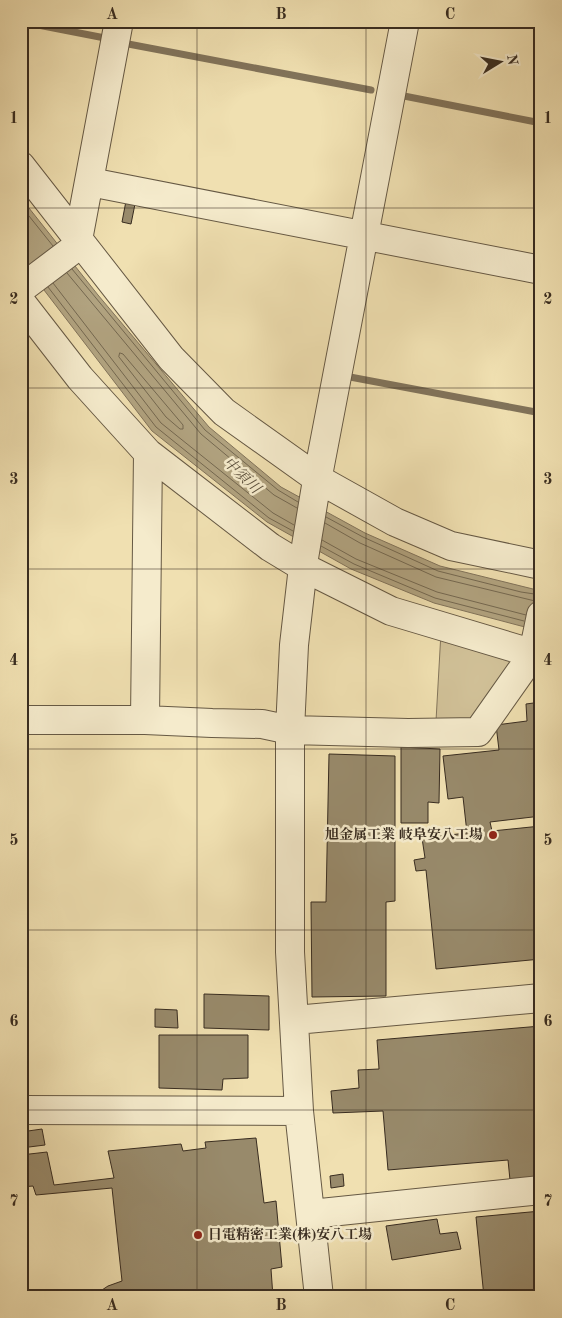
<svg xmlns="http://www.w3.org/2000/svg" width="562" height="1318" font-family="'Old Standard TT','Noto Serif JP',serif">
  <rect width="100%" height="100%" fill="#f0e0b1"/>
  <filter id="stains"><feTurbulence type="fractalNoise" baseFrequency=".004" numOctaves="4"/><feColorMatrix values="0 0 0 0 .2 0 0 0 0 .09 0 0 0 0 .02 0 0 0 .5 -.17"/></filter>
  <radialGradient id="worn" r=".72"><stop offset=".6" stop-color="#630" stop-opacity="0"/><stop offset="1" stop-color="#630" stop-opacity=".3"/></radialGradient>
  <path fill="#d1c198" stroke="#84765c" d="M 441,632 L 521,656 L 476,722 L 436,721 Z"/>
  <path fill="#b1a380" stroke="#81735a" d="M 21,198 L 98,295 L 209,427 L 281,487 L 365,533 L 440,566 L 541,591 L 541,630 L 521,626 L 434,603 L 351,569 L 267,522 L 152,431 L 21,260 Z"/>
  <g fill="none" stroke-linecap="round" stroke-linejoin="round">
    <path stroke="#746850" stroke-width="1" d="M 21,206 L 53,246
      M 72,269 L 205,430 L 278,490 L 298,502
      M 67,273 L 201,434 L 274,495 L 297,508
      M 53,283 L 161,423 L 273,513 L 294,525
      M 48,287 L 156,427 L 269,518 L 293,531
      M 120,353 L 123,354 L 183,425 L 183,429 L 180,429 L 166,417 L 119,357 Z
      M 326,517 L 363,537 L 438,571 L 521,592 L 541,595
      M 325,523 L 360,543 L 436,577 L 535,601
      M 322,540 L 356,559 L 437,592 L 526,615
      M 321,546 L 354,564 L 435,598 L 524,621"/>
    <path stroke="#81735a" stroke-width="7" d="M 21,22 L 33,24 L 33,22
      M 33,24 L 110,39
      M 123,43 L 371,90
      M 404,96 L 541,123
      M 350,377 L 541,413"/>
  </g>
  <path fill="#988a6b" stroke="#382c20" d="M 126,201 L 135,204 L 131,224 L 122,222 Z
    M 541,702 L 541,816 L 490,822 L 492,831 L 541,826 L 541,959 L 436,969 L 426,870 L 416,871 L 414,860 L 425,858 L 422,838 L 467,833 L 463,797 L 448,799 L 443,756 L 499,750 L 496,725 L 527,721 L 526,704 Z
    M 401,747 L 440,749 L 439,803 L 428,802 L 428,823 L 401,823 Z
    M 329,754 L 395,756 L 395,901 L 386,902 L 386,996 L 312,997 L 311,902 L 326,902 Z
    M 204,994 L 269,996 L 269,1030 L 204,1028 Z
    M 155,1009 L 177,1010 L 178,1028 L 155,1027 Z
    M 541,1026 L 541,1177 L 510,1180 L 508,1160 L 388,1170 L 383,1111 L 333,1113 L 331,1091 L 359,1088 L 358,1070 L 379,1069 L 377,1040 Z
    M 159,1035 L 248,1035 L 248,1078 L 223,1079 L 222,1090 L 159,1088 Z
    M 42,1129 L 45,1145 L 21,1148 L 21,1132 Z
    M 256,1138 L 264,1203 L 276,1201 L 282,1267 L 271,1269 L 273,1297 L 97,1297 L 102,1290 L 108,1286 L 122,1281 L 112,1188 L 36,1195 L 33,1186 L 21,1187 L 21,1155 L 47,1152 L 54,1185 L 114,1178 L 108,1151 L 181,1144 L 183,1151 L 206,1148 L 205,1142 Z
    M 343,1174 L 344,1186 L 331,1188 L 330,1176 Z
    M 541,1211 L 541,1297 L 484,1297 L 476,1217 Z
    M 437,1219 L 440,1234 L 457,1232 L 461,1249 L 392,1260 L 386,1226 Z"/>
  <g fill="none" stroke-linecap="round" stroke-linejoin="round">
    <defs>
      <path id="minor" d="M 21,166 L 171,358 L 224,412 L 318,479 L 395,522 L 451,546 L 541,565
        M 90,182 L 541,270
        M 22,288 L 75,248 L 78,240 L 119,21
        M 21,302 L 80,378 L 148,453 L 145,720
        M 148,453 L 270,547 L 303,567 L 391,611 L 541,656
        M 21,720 L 145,720 L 212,723 L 262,724 L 290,730 L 408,733 L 478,732 L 533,654 L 541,615
        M 295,1020 L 541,998
        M 21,1110 L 299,1111
        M 311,1214 L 541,1190
        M 319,1297 L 299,1111 L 290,952 L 290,730 L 294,645 L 304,558 L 316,486 L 405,21"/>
    </defs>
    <use href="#minor" stroke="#665944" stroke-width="30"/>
    <use href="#minor" stroke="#f5ebcc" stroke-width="28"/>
  </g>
  <path fill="none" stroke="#382c20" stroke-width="1" stroke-opacity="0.55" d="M 197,21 L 197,1297M 366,21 L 366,1297M 21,208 L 541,208M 21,388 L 541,388M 21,569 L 541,569M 21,749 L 541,749M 21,930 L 541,930M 21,1110 L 541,1110"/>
  <g fill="#8f2418" stroke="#f5ebcc" stroke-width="2">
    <circle cx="493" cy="835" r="5"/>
    <circle cx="198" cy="1235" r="5"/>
  </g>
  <g text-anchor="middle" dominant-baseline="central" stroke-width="5" stroke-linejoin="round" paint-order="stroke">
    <g font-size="14" font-weight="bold" fill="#382c20" stroke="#f5ebcc" text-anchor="end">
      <text x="483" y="835">旭金属工業 岐阜安八工場</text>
      <text x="208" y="1235" text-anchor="start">日電精密工業(株)安八工場</text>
    </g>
    <g font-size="15" font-style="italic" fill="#5c503d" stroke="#f5ebcc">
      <text transform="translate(241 476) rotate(44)">中須川</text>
    </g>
  </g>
  <rect width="562" height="1318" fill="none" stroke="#f0e0b1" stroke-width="55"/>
  <g transform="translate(500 62) rotate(80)" stroke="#f5ebcc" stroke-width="4" paint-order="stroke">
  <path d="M0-4L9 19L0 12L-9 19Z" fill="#382c20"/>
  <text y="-8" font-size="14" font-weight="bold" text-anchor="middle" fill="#382c20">N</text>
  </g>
  <rect x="28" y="28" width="506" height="1262" fill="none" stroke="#382c20" stroke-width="2"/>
  <g font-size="16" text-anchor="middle" font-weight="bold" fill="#382c20">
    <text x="112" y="19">A</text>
    <text x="281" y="19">B</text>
    <text x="450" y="19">C</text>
    <text x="14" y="123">1</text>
    <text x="548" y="123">1</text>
    <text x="14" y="304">2</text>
    <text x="548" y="304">2</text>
    <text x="14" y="484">3</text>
    <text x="548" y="484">3</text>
    <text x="14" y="665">4</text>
    <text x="548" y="665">4</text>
    <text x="14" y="845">5</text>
    <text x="548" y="845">5</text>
    <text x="14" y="1026">6</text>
    <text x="548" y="1026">6</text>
    <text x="14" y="1206">7</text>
    <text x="548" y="1206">7</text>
    <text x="112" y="1310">A</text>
    <text x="281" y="1310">B</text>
    <text x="450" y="1310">C</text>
  </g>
  <rect width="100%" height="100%" filter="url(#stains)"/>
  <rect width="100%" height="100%" fill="url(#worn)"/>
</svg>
